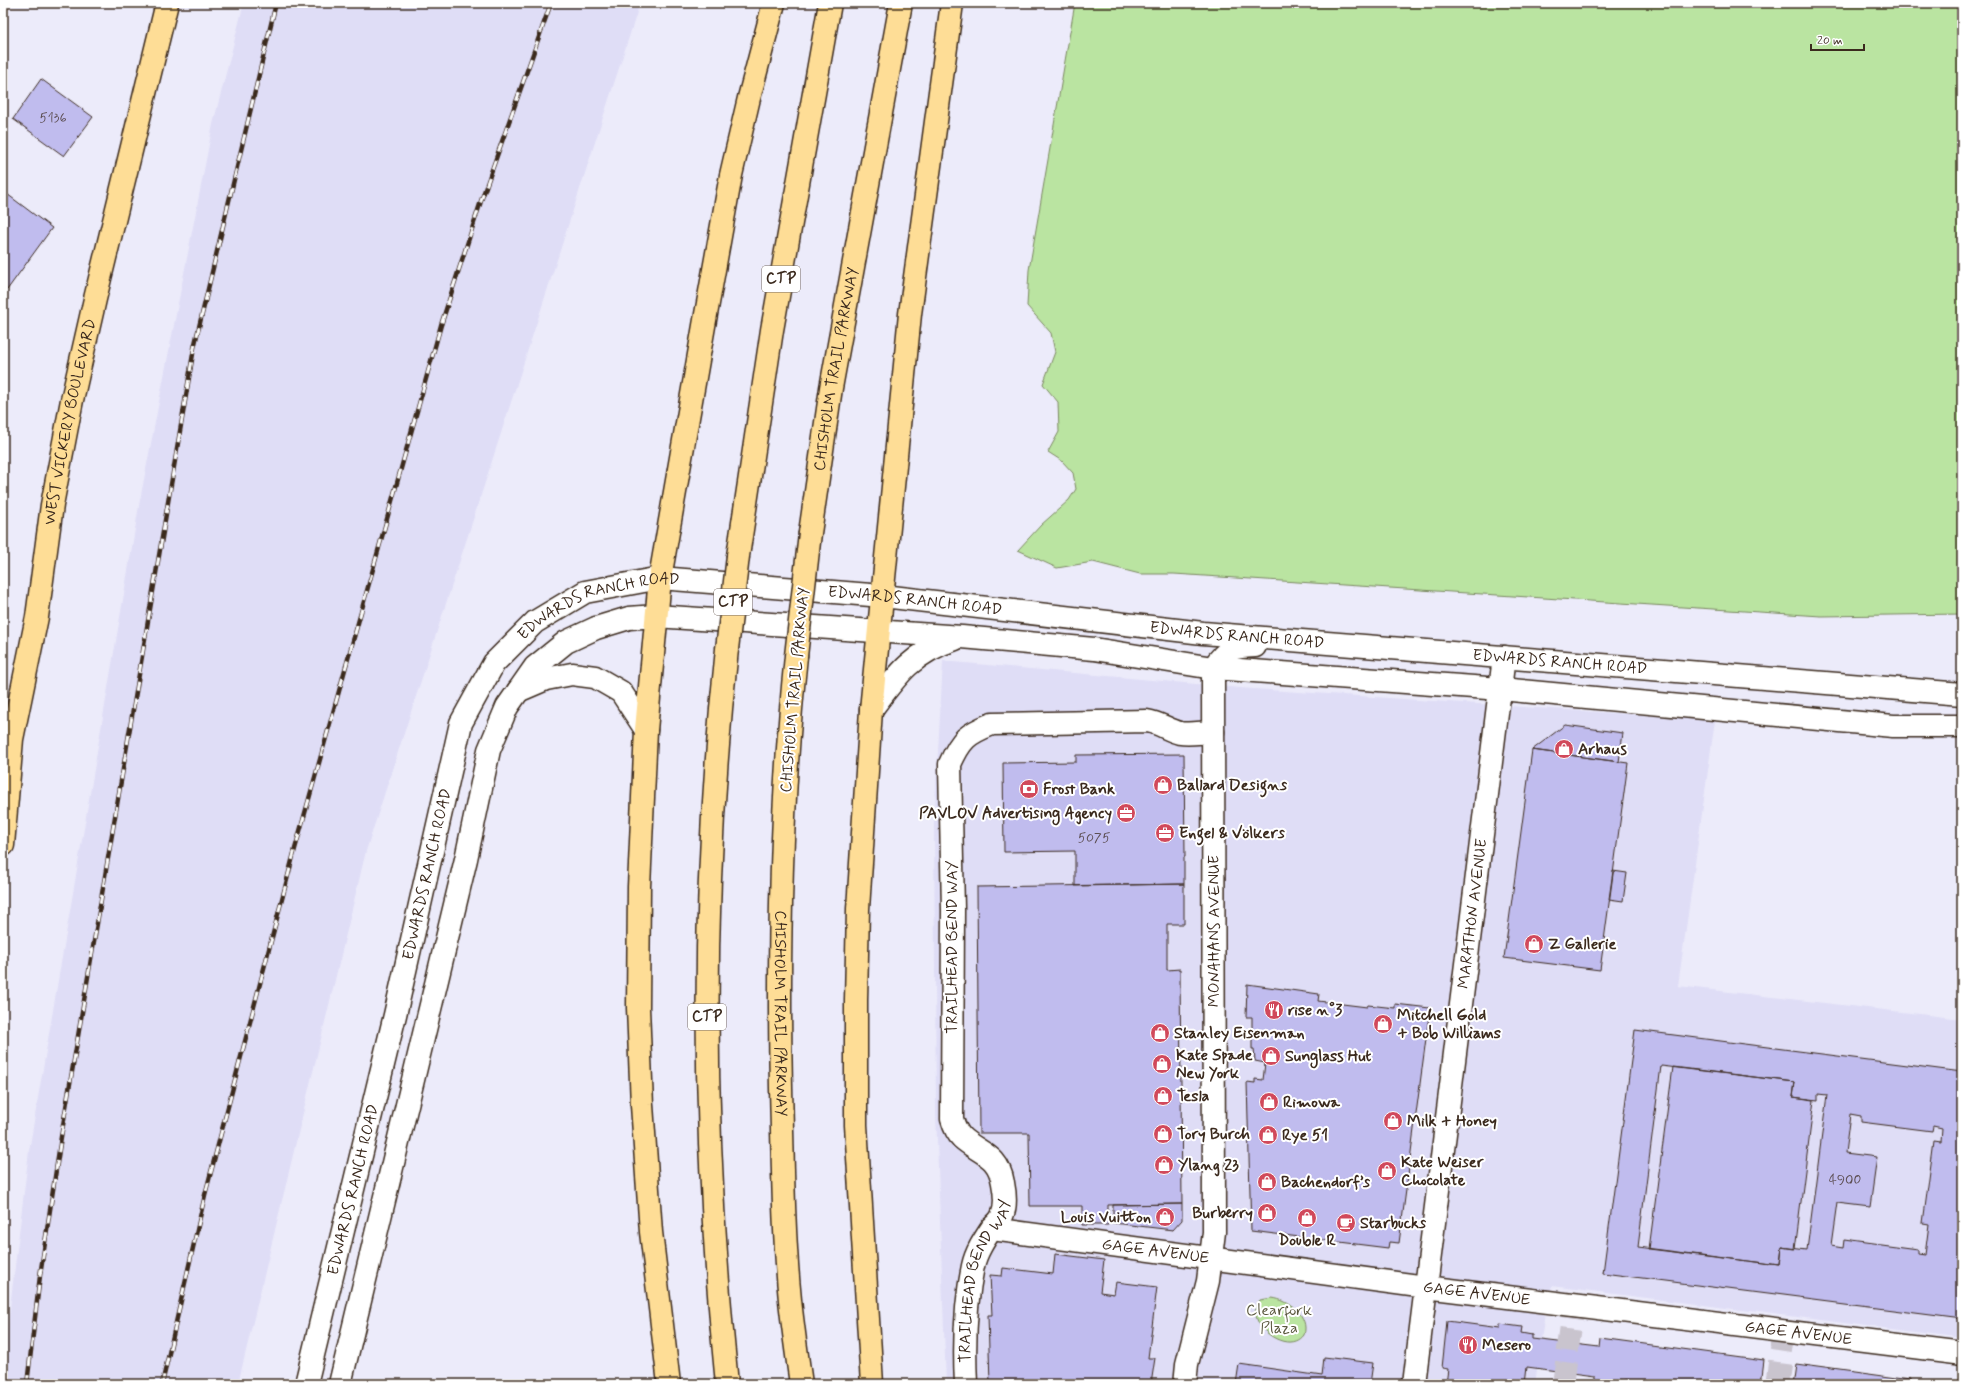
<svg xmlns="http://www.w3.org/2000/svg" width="1965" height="1387" font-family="Mynerve,sans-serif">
  <rect width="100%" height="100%" fill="#ecebfa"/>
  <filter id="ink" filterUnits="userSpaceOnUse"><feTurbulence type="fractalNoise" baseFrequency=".025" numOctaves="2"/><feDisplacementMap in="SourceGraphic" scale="8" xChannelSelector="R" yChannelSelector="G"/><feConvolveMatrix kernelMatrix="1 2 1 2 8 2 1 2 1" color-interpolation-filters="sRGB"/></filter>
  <g filter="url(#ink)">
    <path fill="#dfddf6" d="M 244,3 L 640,3 L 366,851 L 238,1384 L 3,1384 L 8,1324 L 29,1151 L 140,500 L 213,124 Z
      M 943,661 L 1240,688 L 1715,720 L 1678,986 L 1962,1019 L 1962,1338 L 1552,1286 L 1545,1312 L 1535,1384 L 946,1384 L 936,1113 L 934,824 Z"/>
    <path fill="#bae4a1" stroke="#7a8760" d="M 1075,3 L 1962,3 L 1962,614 L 1821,616 L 1174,574 L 1140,574 L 1093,562 L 1057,568 L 1018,550 L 1041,525 L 1069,500 L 1076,489 L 1073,473 L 1062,461 L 1048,452 L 1059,432 L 1058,402 L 1043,384 L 1055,352 L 1051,333 L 1027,306 L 1029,270 Z
      M 1272,1298 C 1289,1300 1310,1316 1304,1335 C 1288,1357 1241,1323 1260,1300 Z"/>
    <path fill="#c0bcee" stroke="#3b2a1e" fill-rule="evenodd" d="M 41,79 L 93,117 L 64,156 L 13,119 Z
      M 3,191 L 52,228 L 7,290 L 3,287 Z
      M 1565,725 L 1623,733 L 1619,762 L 1532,750 Z
      M 1532,750 L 1628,763 L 1600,970 L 1504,958 Z
      M 1184,754 L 1185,857 L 1184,857 L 1184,884 L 1075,886 L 1075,851 L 1004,852 L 1003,763 L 1076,762 L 1076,755 Z
      M 1613,871 L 1627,873 L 1623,901 L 1609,899 Z
      M 1184,884 L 1184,924 L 1167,924 L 1167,970 L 1180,969 L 1182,1204 L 1108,1205 L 1108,1225 L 1082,1225 L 1082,1206 L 1030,1206 L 1029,1133 L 979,1133 L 977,887 Z
      M 1247,984 L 1319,994 L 1318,1001 L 1367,1007 L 1368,1005 L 1395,1008 L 1395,1004 L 1430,1008 L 1399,1243 L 1389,1242 L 1388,1248 L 1251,1231 L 1247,1082 L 1255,1083 L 1255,1079 L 1263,1080 L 1265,1063 L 1255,1061 L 1254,1049 L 1252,1049 L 1252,1017 L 1246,1017 Z
      M 1635,1030 L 1962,1072 L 1962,1319 L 1603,1273 ZM 1661,1066 L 1795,1082 L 1793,1097 L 1818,1100 L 1818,1094 L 1827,1095 L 1807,1250 L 1782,1247 L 1780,1265 L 1638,1247 ZM 1850,1114 L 1861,1116 L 1861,1122 L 1932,1131 L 1933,1126 L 1942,1128 L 1941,1141 L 1934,1140 L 1923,1223 L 1929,1224 L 1925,1255 L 1918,1254 L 1918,1250 L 1844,1240 L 1843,1248 L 1831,1246 L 1837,1203 L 1870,1207 L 1877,1157 L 1845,1153 Z
      M 1673,1067 L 1795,1082 L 1793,1097 L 1814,1100 L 1795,1249 L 1782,1247 L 1780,1265 L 1649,1249 Z
      M 1182,1204 L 1182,1220 L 1173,1230 L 1113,1223 L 1113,1205 Z
      M 1055,1254 L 1104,1260 L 1100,1292 L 1114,1294 L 1116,1282 L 1157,1287 L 1148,1358 L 1155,1358 L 1151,1384 L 990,1384 L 988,1315 L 992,1315 L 990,1275 L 1002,1276 L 1003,1268 L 1053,1274 Z
      M 1447,1321 L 1500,1328 L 1500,1324 L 1522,1327 L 1521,1333 L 1532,1335 L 1532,1339 L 1599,1347 L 1600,1338 L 1764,1360 L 1761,1384 L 1659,1384 L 1624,1380 L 1624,1384 L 1595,1380 L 1595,1376 L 1527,1367 L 1525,1384 L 1446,1384 L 1448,1369 L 1442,1368 Z
      M 1324,1357 L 1373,1363 L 1370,1384 L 1236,1384 L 1239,1364 L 1322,1376 Z
      M 1795,1363 L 1913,1379 L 1913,1383 L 1918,1384 L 1792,1384 Z
      M 1624,1380 L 1659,1384 L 1601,1384 L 1601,1381 L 1624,1384 Z"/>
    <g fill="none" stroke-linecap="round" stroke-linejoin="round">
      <path stroke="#c9c4ce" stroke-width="22" stroke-dasharray="22 11" stroke-linecap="butt" d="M 1563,1384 L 1574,1305
        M 1777,1384 L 1785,1330"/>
      <defs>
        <g id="minor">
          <path d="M 518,691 L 546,679 L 572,674 L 595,677 L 621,692 L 646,730"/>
          <path d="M 871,710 C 897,675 912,653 955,639"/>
          <path id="s1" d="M 992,1229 L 1426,1287 L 1962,1353"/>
          <path id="s2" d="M 306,1384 L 395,1015 L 461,723 L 494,663 L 535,622 L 585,592 L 660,578 L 883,596 L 1203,633 L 1962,694"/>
          <path d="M 340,1384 L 466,859 L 489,750 L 507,707 L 535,667 L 566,642 L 596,628 L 629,618 L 656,616 L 962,637 L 1094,649 L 1213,668 L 1501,689 L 1893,726 L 1962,726"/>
          <path id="s3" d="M 966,1384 C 964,1345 965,1305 973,1266 C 976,1252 984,1240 992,1228 C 995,1225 1000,1221 1002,1216 C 1006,1207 1005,1193 1003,1183 C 998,1154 980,1154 962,1138 C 957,1133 954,1126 952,1119 L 953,910 L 950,764 C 961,739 967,734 992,724 L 1147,721 C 1160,723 1168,730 1180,733 C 1190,735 1203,732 1213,732"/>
          <path d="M 1185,1384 L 1187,1364 L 1208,1281 L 1214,1232 L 1213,668 C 1227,648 1231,647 1255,646"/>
          <path id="s4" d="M 1414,1384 L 1504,657"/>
        </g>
        <g id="major">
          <path id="s5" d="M 3,845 L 12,739 L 37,617 L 52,505 L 72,400 L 95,299 L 167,3"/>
        </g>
        <g id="highway">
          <path id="s6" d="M 810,533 L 831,388 L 901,3"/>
          <path d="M 738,556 L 772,330 L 830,3"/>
          <path id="s7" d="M 796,656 C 781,799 778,944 781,1088 C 783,1159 783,1230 790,1300 C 793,1328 797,1356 801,1384"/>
          <path d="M 669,1384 L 651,1232 L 642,1105 L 638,1008 L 639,887 L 646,730 L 660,578 L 705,320 L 731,175 L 749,98 L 774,3"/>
          <path d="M 727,1384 C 702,1140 700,894 727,649"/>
          <path d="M 872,1384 L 856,1125 L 856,1000 L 858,909 L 871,710 L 910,314 L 952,3"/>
        </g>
      </defs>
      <use href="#minor" stroke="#3b2a1e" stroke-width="25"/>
      <use href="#major" stroke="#3b2a1e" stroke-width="25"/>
      <use href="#highway" stroke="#3b2a1e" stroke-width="25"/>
      <use href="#minor" stroke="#fff" stroke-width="22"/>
      <use href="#major" stroke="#fedd96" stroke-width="22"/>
      <use href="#highway" stroke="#fedd96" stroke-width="22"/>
      <defs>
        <path id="rail" d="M 27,1384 L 40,1276 L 61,1137 L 194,348 L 276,3
          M 162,1384 L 205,1195 L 295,849 L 441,325 L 482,198 L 551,3"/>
      </defs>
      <use href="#rail" stroke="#3b2a1e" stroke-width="4.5"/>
      <use href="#rail" stroke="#fff" stroke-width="3" stroke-dasharray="9" stroke-linecap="butt"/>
      <defs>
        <path id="highway-bridge" d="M 727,649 L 738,556
          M 796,656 L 810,533"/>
      </defs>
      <use href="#highway-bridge" stroke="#3b2a1e" stroke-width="25" stroke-linecap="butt"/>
      <use href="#highway-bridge" stroke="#fedd96" stroke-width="22"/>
    </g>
  </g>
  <defs>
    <symbol id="shop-disc" viewBox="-11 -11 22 22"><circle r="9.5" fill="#d1495b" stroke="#fff"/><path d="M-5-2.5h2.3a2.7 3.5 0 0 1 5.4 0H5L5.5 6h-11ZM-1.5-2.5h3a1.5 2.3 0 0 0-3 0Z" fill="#fff"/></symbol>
    <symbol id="bank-disc" viewBox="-11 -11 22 22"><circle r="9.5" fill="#d1495b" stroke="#fff"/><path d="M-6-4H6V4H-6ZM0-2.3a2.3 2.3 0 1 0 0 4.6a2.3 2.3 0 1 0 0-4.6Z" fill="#fff"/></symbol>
    <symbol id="office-disc" viewBox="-11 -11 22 22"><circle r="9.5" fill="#d1495b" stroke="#fff"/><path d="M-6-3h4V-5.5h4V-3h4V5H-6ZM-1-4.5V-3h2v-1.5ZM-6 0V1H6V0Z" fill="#fff"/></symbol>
    <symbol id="restaurant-disc" viewBox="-11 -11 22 22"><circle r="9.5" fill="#d1495b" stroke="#fff"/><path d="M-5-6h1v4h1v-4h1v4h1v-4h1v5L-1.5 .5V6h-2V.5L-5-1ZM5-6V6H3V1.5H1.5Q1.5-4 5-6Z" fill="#fff"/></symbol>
    <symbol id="cafe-disc" viewBox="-11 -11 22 22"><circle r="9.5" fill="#d1495b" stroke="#fff"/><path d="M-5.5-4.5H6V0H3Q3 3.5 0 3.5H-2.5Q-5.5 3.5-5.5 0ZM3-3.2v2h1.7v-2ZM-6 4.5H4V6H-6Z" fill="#fff"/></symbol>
  </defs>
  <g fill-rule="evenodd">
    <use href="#shop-disc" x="1553" y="738" width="22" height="22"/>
    <use href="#shop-disc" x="1152" y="774" width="22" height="22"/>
    <use href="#bank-disc" x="1018" y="778" width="22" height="22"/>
    <use href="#office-disc" x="1115" y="802" width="22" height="22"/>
    <use href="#office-disc" x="1154" y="822" width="22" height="22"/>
    <use href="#shop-disc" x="1523" y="933" width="22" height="22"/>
    <use href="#restaurant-disc" x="1263" y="999" width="22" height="22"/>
    <use href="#shop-disc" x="1372" y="1013" width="22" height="22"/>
    <use href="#shop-disc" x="1149" y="1022" width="22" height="22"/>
    <use href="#shop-disc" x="1260" y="1045" width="22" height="22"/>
    <use href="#shop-disc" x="1151" y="1053" width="22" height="22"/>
    <use href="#shop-disc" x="1152" y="1085" width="22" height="22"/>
    <use href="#shop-disc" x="1258" y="1091" width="22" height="22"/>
    <use href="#shop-disc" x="1382" y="1110" width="22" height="22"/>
    <use href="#shop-disc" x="1152" y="1123" width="22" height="22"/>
    <use href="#shop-disc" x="1257" y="1124" width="22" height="22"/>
    <use href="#shop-disc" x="1153" y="1154" width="22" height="22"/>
    <use href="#shop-disc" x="1376" y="1160" width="22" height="22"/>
    <use href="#shop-disc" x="1256" y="1171" width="22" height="22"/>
    <use href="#shop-disc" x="1256" y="1202" width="22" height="22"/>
    <use href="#shop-disc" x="1154" y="1206" width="22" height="22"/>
    <use href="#shop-disc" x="1296" y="1207" width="22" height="22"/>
    <use href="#cafe-disc" x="1335" y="1212" width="22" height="22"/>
    <use href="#restaurant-disc" x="1457" y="1334" width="22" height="22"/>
  </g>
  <g text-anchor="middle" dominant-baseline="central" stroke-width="4" stroke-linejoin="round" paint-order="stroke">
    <g font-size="14" fill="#5c4e52">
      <text x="53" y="118">5136</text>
      <text x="1094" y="838">5075</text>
      <text x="1845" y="1180">4900</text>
    </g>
    <g fill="#fff" stroke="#766a62" stroke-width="1">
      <rect x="762" y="266" width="38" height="26" rx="3"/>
      <rect x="714" y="589" width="38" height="26" rx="3"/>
      <rect x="688" y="1004" width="38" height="26" rx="3"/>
    </g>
    <g font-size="15" font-weight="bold" fill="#3b2a1e">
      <text x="781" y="279">CTP</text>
      <text x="733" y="602">CTP</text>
      <text x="707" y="1017">CTP</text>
    </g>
    <g font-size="16" fill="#3b2a1e" stroke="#fff">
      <text stroke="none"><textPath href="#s6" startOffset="166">CHISHOLM TRAIL PARKWAY</textPath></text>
      <text stroke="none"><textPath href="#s5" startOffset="429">WEST VICKERY BOULEVARD</textPath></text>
      <text stroke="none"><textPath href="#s2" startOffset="1196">EDWARDS RANCH ROAD</textPath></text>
      <text stroke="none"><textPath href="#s2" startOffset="872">EDWARDS RANCH ROAD</textPath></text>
      <text stroke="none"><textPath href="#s2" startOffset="1520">EDWARDS RANCH ROAD</textPath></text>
      <text stroke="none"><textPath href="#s2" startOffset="1844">EDWARDS RANCH ROAD</textPath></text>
      <text transform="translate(795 690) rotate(-85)">CHISHOLM TRAIL PARKWAY</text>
      <text stroke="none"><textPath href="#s2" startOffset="524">EDWARDS RANCH ROAD</textPath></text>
      <text stroke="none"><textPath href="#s4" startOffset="474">MARATHON AVENUE</textPath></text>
      <text transform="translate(1214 931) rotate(-90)">MONAHANS AVENUE</text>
      <text transform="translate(952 947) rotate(-90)">TRAILHEAD BEND WAY</text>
      <text stroke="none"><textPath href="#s7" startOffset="358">CHISHOLM TRAIL PARKWAY</textPath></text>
      <text stroke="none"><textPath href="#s2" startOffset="200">EDWARDS RANCH ROAD</textPath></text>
      <text stroke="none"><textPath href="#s1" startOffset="165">GAGE AVENUE</textPath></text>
      <text stroke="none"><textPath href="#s3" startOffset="108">TRAILHEAD BEND WAY</textPath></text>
      <text stroke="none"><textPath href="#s1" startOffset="489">GAGE AVENUE</textPath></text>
      <text stroke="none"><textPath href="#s1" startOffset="813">GAGE AVENUE</textPath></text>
    </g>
    <g font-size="16" font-weight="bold" fill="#3b2a1e" stroke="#fff" text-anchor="start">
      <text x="1578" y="749">Arhaus</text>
      <text x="1177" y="785">Ballard Designs</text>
      <text x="1043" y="789">Frost Bank</text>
      <text x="1112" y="813" text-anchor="end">PAVLOV Advertising Agency</text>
      <text x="1179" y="833">Engel &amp; Völkers</text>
      <text x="1548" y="944">Z Gallerie</text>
      <text x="1288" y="1010">rise n°3</text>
      <text x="1397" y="1015">Mitchell Gold<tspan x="1397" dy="18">+ Bob Williams</tspan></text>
      <text x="1174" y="1033">Stanley Eisenman</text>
      <text x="1176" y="1055">Kate Spade<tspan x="1176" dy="18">New York</tspan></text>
      <text x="1285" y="1056">Sunglass Hut</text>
      <text x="1177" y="1096">Tesla</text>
      <text x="1283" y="1102">Rimowa</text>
      <text x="1407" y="1121">Milk + Honey</text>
      <text x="1177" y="1134">Tory Burch</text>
      <text x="1282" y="1135">Rye 51</text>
      <text x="1401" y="1162">Kate Weiser<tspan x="1401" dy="18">Chocolate</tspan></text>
      <text x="1178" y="1165">Ylang 23</text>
      <text x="1281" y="1182">Bachendorf’s</text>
      <text x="1253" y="1213" text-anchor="end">Burberry</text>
      <text x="1151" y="1217" text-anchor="end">Louis Vuitton</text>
      <text x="1360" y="1223">Starbucks</text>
      <text x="1307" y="1240" text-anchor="middle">Double R</text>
      <text x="1482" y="1345">Mesero</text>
    </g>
    <g font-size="16" fill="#5b583f" stroke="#fff">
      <text x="1279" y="1310">Clearfork<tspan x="1279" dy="18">Plaza</tspan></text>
    </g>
  </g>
  <rect width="1965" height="1387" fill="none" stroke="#fff" stroke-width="16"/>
  <rect x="8" y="8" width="1949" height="1371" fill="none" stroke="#3b2a1e" stroke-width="1.5" filter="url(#ink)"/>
  <path d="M1811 44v6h53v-6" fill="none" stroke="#3b2a1e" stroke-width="2"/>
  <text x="1817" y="44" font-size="12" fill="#3b2a1e" stroke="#ffffff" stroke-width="3" paint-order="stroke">20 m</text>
</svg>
